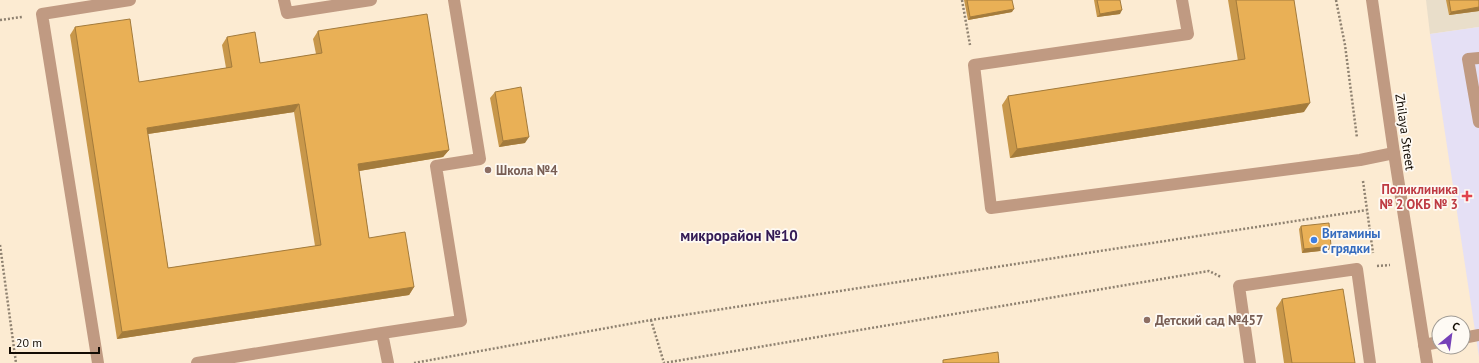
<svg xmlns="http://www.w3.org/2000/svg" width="1479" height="363" font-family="'PT Sans',sans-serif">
  <rect width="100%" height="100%" fill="#fcebd2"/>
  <path fill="#e9deca" d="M 1426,0 L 1479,0 L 1479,27 L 1430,34 Z"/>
  <path fill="#e5e0f5" d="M 1479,27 L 1479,357 L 1430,34 Z"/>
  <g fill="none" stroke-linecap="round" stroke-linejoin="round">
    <path stroke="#8e8170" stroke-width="2.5" stroke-dasharray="2 2" stroke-linecap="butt" d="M 962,0 L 970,45
      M 1336,0 L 1345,45 L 1357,138
      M 0,20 L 22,17
      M 1363,181 L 1373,253
      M 0,245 L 16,363
      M 1377,266 L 1390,265
      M 651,320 L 664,363 L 1209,271 L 1221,277
      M 414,363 L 651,320 L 1367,210"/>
    <path stroke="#c09a82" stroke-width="12" d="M 284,0 L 287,13 L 371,0
      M 1182,0 L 1188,34 L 974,65 L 991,208 L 1360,160 L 1394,153
      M 1479,58 L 1468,59 L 1479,122
      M 382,333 L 461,321 L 436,166 L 480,159 L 454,0
      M 1463,338 L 1479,335
      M 1424,345 L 1439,342
      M 98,363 L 42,14 L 130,0
      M 197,363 L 382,333 L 388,363
      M 1250,363 L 1239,286 L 1357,269 L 1370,363"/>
    <path stroke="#c09a82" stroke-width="12" d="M 1372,0 L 1394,153 L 1427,363"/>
  </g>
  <path fill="#c8974a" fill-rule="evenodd" d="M 964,0 L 1012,0 L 1012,12 L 968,20 Z
    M 1094,0 L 1120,0 L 1120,14 L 1097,17 Z
    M 1228,0 L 1294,0 L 1304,112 L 1010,158 L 1002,105 L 1008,96 L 1238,61 Z
    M 1446,0 L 1479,0 L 1479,11 L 1449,15 Z
    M 75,27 L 139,82 L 226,68 L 222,45 L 227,37 L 260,63 L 316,54 L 313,39 L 318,31 L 449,150 L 443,157 L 359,171 L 369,238 L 414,287 L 409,295 L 117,339 L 70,35 ZM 294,112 L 315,246 L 168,268 L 148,134 Z
    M 495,92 L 525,143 L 499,147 L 490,98 Z
    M 1301,226 L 1329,250 L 1302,253 L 1299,229 Z
    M 1282,299 L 1355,363 L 1284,363 L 1276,308 Z"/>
  <path fill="#a37b3c" d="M 1479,7 L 1479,11 L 1449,15 L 1451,12 Z
    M 1014,9 L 1012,12 L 968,20 L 970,17 Z
    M 1122,10 L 1120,14 L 1097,17 L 1100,14 Z
    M 1310,103 L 1304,112 L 1010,158 L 1017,149 Z
    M 299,104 L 294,112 L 141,135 L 147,128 Z
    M 529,137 L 525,143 L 499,147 L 503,141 Z
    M 449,150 L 443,157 L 353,172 L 358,164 Z
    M 1331,246 L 1329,250 L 1302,253 L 1304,249 Z
    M 414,287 L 409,295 L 117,339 L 122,332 Z"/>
  <path fill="#e9b056" stroke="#a37b3c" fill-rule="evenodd" d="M 967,0 L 1012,0 L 1014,9 L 970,17 Z
    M 1097,0 L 1120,0 L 1122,10 L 1100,14 Z
    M 1236,0 L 1294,0 L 1310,103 L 1017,149 L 1008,96 L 1245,59 Z
    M 1449,0 L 1479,0 L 1479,7 L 1451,12 Z
    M 427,14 L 449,150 L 358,164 L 369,238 L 405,232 L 414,287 L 122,332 L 75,27 L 130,19 L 139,82 L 232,67 L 227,37 L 255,32 L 260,63 L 322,53 L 318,31 ZM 299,104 L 321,245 L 168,268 L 147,128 Z
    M 521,87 L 529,137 L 503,141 L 495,92 Z
    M 1329,223 L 1331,246 L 1304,249 L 1301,226 Z
    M 1343,289 L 1355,363 L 1292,363 L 1282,299 Z
    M 998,352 L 999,363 L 943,363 L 943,360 Z"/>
  <g fill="#8d6e63" stroke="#fefaf4" stroke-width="1.5">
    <circle cx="488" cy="170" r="4"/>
    <circle cx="1147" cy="320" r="4"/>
  </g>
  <path fill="#e0444e" stroke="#fefaf4" stroke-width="1.5" d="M1465 190h4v4h4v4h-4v4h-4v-4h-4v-4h4z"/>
  <circle fill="#3f7fe0" stroke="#fefaf4" stroke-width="1.5" cx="1314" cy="240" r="4"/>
  <g text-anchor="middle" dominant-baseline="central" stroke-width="3.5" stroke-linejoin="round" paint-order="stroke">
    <g font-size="13" fill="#130c03" stroke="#fefaf4">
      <text transform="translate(1405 132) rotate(82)">Zhilaya Street</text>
    </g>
    <g font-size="13" font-weight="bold" fill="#785e54" stroke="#fefaf4" text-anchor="start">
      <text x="496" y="170">Школа №4</text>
      <text x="1155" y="320">Детский сад №457</text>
    </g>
    <g font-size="13" font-weight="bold" fill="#be3a42" stroke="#fefaf4" text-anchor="end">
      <text x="1458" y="189">Поликлиника<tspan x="1458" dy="15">№ 2 ОКБ № 3</tspan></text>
    </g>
    <g font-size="13" font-weight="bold" fill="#366cbe" stroke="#fefaf4" text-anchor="start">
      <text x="1322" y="233">Витамины<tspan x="1322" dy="15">с грядки</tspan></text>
    </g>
    <g font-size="15" font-weight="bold" fill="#341b55" stroke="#fefaf4">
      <text x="739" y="235">микрорайон №10</text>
    </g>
  </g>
  <g transform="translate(1451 335) rotate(29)"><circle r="19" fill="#fefaf4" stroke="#a09b94"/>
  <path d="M0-3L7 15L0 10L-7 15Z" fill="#7541b8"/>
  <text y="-6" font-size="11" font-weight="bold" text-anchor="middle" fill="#130c03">С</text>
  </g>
  <path d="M10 347v6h89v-6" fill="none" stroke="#130c03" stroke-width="2"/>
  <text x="16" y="347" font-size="12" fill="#130c03" stroke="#fefaf4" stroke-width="3" paint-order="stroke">20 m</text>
</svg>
